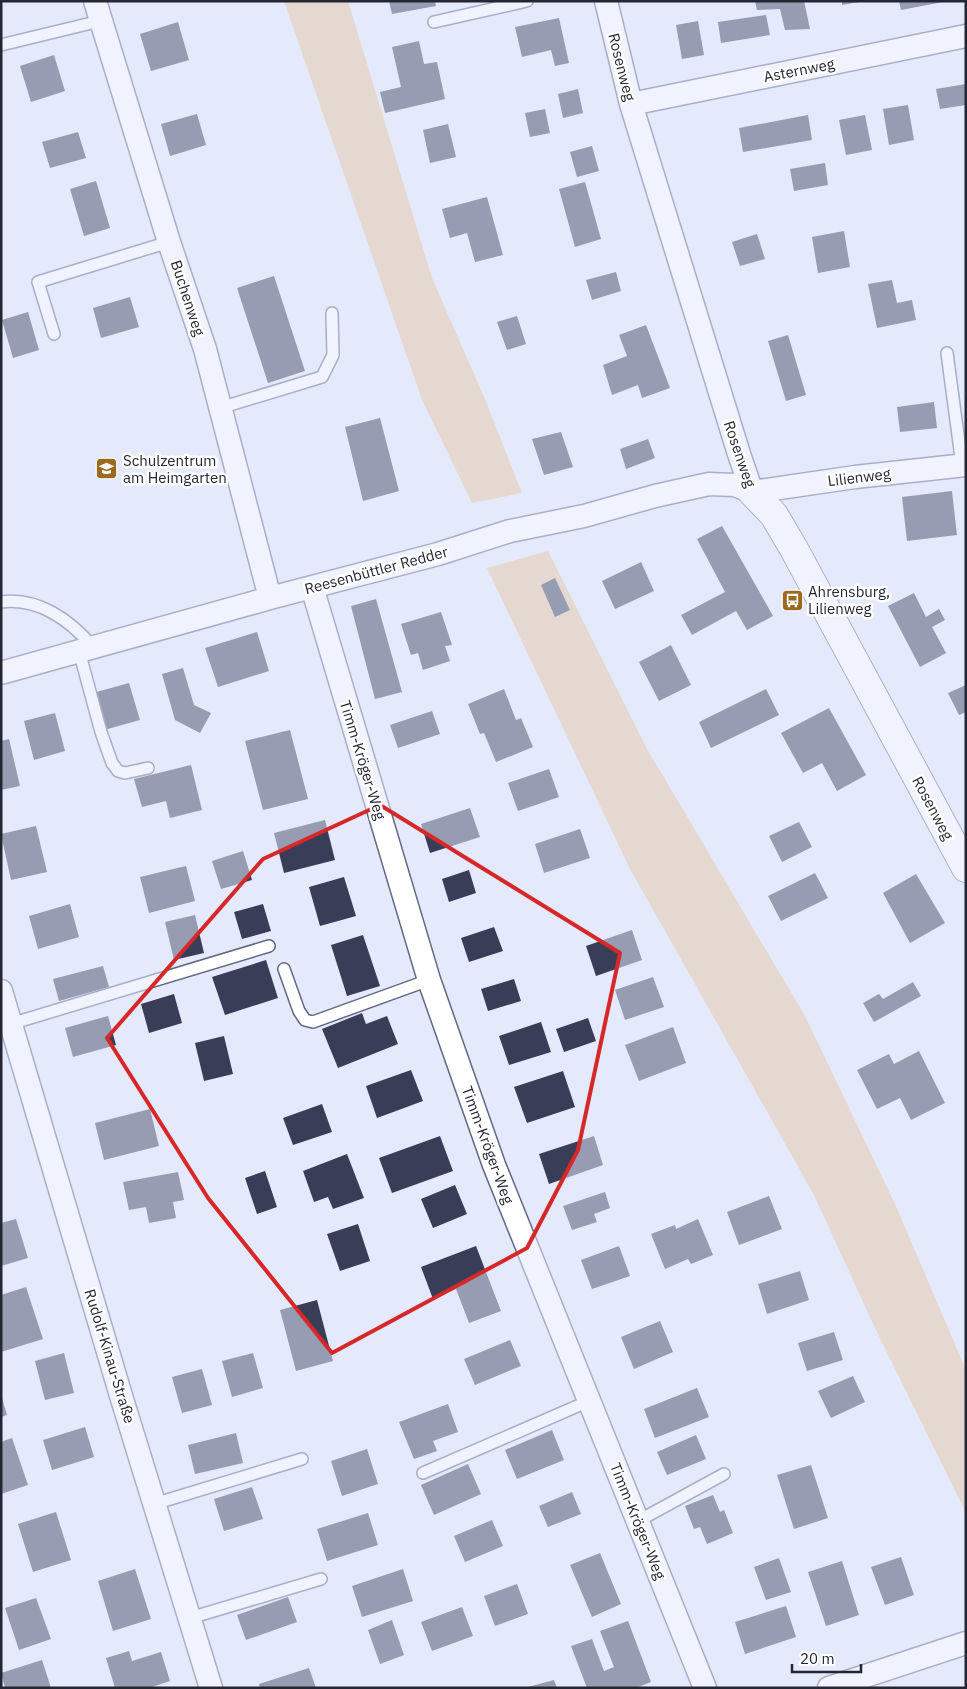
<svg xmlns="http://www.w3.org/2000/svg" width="967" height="1689" font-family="'IBM Plex Sans',sans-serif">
  <rect width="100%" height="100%" fill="#e4e9fc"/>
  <path fill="#e6c49b" d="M 284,1 L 348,1 L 432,278 L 485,399 L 522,493 L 472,503 L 422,400 Z
    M 548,551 L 646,747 L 805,1016 L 895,1204 L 966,1370 L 966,1513 L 874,1326 L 814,1195 L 630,869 L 487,568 Z"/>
  <path fill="#383e57" d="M 389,1 L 435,1 L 436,6 L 392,14 Z
    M 755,1 L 804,1 L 810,29 L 785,30 L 780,9 L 757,10 Z
    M 842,1 L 859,1 L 859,2 L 842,5 Z
    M 899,1 L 942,1 L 943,2 L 901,10 Z
    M 766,15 L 770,35 L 721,43 L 718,22 Z
    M 559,18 L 569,63 L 555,66 L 551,50 L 522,57 L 515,27 Z
    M 698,21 L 704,55 L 682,59 L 676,25 Z
    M 178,22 L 189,60 L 151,71 L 140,34 Z
    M 419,41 L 424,64 L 437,62 L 445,99 L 385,113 L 380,92 L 401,87 L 392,47 Z
    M 54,55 L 65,91 L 31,102 L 20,66 Z
    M 966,84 L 966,105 L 940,109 L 936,89 Z
    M 578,89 L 583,113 L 563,118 L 558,94 Z
    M 908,105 L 914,140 L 889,145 L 883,109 Z
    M 545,109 L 550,133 L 530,137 L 525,113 Z
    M 197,114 L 206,145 L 170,156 L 161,124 Z
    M 808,115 L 812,140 L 743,152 L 739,128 Z
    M 865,115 L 872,150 L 846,155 L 839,120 Z
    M 448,124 L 456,157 L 430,163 L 423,130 Z
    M 78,132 L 86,158 L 50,168 L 42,142 Z
    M 592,146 L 599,171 L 577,177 L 570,152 Z
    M 825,163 L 828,185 L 794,191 L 790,169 Z
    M 96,181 L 110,228 L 84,236 L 70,189 Z
    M 585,182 L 601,239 L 575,247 L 559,189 Z
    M 487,197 L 503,255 L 475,262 L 467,233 L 450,238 L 442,209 Z
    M 844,231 L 850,267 L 818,273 L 812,237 Z
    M 757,234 L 765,259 L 740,266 L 732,242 Z
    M 616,272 L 621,291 L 592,300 L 586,280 Z
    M 274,276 L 305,371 L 268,383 L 237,288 Z
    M 892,280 L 897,303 L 912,300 L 916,320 L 877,328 L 868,284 Z
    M 130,297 L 139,327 L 101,338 L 93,308 Z
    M 28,312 L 39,350 L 13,358 L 2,320 Z
    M 517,316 L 526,344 L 507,350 L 497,322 Z
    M 646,325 L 670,388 L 642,398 L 638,385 L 612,395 L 603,365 L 627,356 L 619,335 Z
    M 788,335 L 806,395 L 786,401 L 768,341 Z
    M 934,402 L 937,428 L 900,432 L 897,407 Z
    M 380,418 L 399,491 L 363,501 L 345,427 Z
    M 561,432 L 573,467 L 544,475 L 532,439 Z
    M 648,439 L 655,458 L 626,469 L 620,449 Z
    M 952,491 L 957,535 L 907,541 L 902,497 Z
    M 722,526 L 773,616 L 747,630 L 736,611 L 692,635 L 681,615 L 725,592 L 697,539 Z
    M 641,562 L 654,591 L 615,609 L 602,581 Z
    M 555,578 L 570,610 L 555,617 L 541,585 Z
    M 914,593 L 926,617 L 939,609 L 945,620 L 932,627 L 946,653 L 920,667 L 888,606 Z
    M 376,599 L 402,692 L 375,699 L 351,606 Z
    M 441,612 L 452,645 L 445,646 L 450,661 L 423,670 L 418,653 L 411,655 L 401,624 Z
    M 257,632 L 269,671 L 218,687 L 205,648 Z
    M 671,645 L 691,685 L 659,701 L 639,662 Z
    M 183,668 L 194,705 L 211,713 L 200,733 L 175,720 L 162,674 Z
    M 129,683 L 140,720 L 104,730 L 93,693 Z
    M 966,685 L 966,712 L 959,715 L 948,693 Z
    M 504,689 L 516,720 L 521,718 L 533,747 L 496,762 L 484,733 L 480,734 L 468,704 Z
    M 766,689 L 779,715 L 711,748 L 699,722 Z
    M 829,708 L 866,775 L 837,791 L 822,763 L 803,773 L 781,733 Z
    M 432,711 L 440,734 L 398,748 L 390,725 Z
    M 55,713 L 65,751 L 34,760 L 24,721 Z
    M 290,730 L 308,799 L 263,810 L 245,741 Z
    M 9,739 L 20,786 L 1,790 L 1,741 Z
    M 191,765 L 202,810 L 170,818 L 166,801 L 142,807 L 134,779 Z
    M 549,769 L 559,797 L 518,811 L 508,783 Z
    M 470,808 L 480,837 L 430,853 L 421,824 Z
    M 325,820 L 335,860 L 284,873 L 274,833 Z
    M 799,822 L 812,847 L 782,862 L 769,836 Z
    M 36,826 L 47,872 L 11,880 L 1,834 Z
    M 580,829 L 590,858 L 544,873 L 535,844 Z
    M 243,851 L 252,880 L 221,889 L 212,861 Z
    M 186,866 L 195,901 L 149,913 L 140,877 Z
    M 469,870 L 476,893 L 449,902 L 442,879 Z
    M 815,873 L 828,898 L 781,921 L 768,896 Z
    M 916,874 L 945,923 L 910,943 L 883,893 Z
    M 344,877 L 356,916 L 320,926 L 309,887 Z
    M 70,904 L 79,937 L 38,949 L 29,916 Z
    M 263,904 L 271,931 L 242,939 L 234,912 Z
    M 195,915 L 204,953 L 174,960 L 165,922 Z
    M 494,927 L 503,951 L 469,962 L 461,938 Z
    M 632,930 L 642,960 L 596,976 L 586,946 Z
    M 363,935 L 380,986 L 347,996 L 331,945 Z
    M 266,960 L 278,998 L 225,1015 L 212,977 Z
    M 103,966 L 109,987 L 59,1001 L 53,979 Z
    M 653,977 L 664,1007 L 625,1020 L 615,990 Z
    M 514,979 L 521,1001 L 488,1011 L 481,989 Z
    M 913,982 L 921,996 L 874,1022 L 863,1003 L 879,994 L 883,999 Z
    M 174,994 L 182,1023 L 149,1033 L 141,1004 Z
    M 362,1013 L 366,1024 L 387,1016 L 398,1044 L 338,1068 L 322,1029 Z
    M 108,1016 L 116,1045 L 73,1057 L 65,1028 Z
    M 588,1018 L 596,1041 L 564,1052 L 556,1029 Z
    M 541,1022 L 551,1052 L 509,1065 L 499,1036 Z
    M 673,1027 L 686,1063 L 639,1081 L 625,1045 Z
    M 224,1036 L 233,1074 L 204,1081 L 195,1043 Z
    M 919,1051 L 945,1103 L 911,1120 L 900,1098 L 877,1109 L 857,1070 L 889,1054 L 894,1064 Z
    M 411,1070 L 423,1101 L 377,1118 L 366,1086 Z
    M 563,1071 L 575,1107 L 527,1123 L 514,1087 Z
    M 322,1104 L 332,1132 L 293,1145 L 283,1118 Z
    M 150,1109 L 159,1146 L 104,1160 L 95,1123 Z
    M 440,1136 L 453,1171 L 392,1193 L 379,1158 Z
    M 594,1136 L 603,1165 L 549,1184 L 539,1154 Z
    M 347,1154 L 364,1198 L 333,1209 L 328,1197 L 314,1202 L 303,1171 Z
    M 265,1171 L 277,1207 L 257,1214 L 245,1178 Z
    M 178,1172 L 184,1200 L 173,1202 L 176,1218 L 149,1223 L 146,1207 L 129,1210 L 123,1182 Z
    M 455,1185 L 467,1214 L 433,1228 L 421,1199 Z
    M 605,1192 L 610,1208 L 594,1214 L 597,1222 L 572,1230 L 563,1206 Z
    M 769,1196 L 782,1229 L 739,1245 L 727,1212 Z
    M 16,1219 L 28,1258 L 1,1266 L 1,1223 Z
    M 698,1219 L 713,1255 L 691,1264 L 688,1259 L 665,1269 L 651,1234 L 675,1225 L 676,1229 Z
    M 358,1224 L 370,1261 L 340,1271 L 327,1234 Z
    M 476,1246 L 501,1311 L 469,1323 L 456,1289 L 433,1299 L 421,1267 Z
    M 619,1246 L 630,1276 L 592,1289 L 581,1260 Z
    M 800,1271 L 809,1300 L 767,1314 L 758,1284 Z
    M 26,1287 L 43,1339 L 1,1352 L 1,1295 Z
    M 317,1300 L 333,1361 L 296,1371 L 280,1310 Z
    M 660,1321 L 673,1352 L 634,1369 L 621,1337 Z
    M 834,1332 L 843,1360 L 807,1371 L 798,1343 Z
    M 510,1340 L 521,1366 L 475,1385 L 464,1359 Z
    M 64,1353 L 74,1393 L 45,1400 L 35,1361 Z
    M 253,1353 L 263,1388 L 232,1397 L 222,1361 Z
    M 202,1369 L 212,1405 L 182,1413 L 172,1377 Z
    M 853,1376 L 865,1402 L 831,1418 L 818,1391 Z
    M 697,1388 L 709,1417 L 655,1438 L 644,1409 Z
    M 2,1398 L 7,1415 L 1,1417 L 1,1399 Z
    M 448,1404 L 458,1432 L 433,1441 L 437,1451 L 414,1459 L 399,1422 Z
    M 85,1427 L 94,1457 L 52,1470 L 43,1440 Z
    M 552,1430 L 564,1460 L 517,1479 L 505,1450 Z
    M 236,1433 L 243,1463 L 195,1474 L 188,1445 Z
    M 696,1435 L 706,1459 L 667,1475 L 657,1452 Z
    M 12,1438 L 28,1485 L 1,1494 L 1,1442 Z
    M 367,1449 L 378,1484 L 342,1496 L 331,1461 Z
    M 468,1464 L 481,1494 L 434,1515 L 421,1485 Z
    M 811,1465 L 828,1518 L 794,1529 L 777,1475 Z
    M 252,1487 L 263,1519 L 224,1531 L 214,1499 Z
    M 572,1492 L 581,1514 L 548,1527 L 539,1506 Z
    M 713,1495 L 720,1512 L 724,1510 L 733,1533 L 707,1544 L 700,1527 L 694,1529 L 685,1506 Z
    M 56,1512 L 71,1560 L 33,1572 L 18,1524 Z
    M 368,1513 L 378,1545 L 327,1561 L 317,1529 Z
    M 492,1520 L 503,1546 L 465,1562 L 454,1536 Z
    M 600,1553 L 621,1604 L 592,1617 L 570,1565 Z
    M 901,1557 L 914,1595 L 885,1605 L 871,1567 Z
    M 779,1558 L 791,1592 L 766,1600 L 754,1567 Z
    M 842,1561 L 859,1615 L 826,1626 L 808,1572 Z
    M 135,1569 L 151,1619 L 113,1631 L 98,1581 Z
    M 403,1569 L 413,1601 L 362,1617 L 352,1586 Z
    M 517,1584 L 528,1614 L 495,1626 L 484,1596 Z
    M 288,1597 L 297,1622 L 246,1640 L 237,1615 Z
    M 36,1598 L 51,1639 L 19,1650 L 5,1608 Z
    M 786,1606 L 796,1637 L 745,1654 L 735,1622 Z
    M 462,1607 L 473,1636 L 432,1651 L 421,1622 Z
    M 392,1620 L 404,1655 L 380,1664 L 368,1630 Z
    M 628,1621 L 651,1682 L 636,1688 L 587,1688 L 571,1646 L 592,1639 L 604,1671 L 614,1667 L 600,1631 Z
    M 129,1651 L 132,1661 L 161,1652 L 170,1681 L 149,1688 L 115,1688 L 106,1658 Z
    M 42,1660 L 51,1688 L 5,1688 L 1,1673 Z
    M 309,1668 L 316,1688 L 260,1688 L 259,1684 Z
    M 554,1680 L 557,1688 L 528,1688 L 528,1687 Z"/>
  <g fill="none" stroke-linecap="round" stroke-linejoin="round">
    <defs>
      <path id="service" d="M 434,22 L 527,1
        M 1,45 L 100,21
        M 54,334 L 38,282 L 169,242
        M 947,353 L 962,465
        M 220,408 L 322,377 L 333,355 L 332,313
        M 1,602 C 38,597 70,620 93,647
        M 79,651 L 101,732 L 112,763 L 118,771 L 125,773 L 148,768
        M 284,969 L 299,1011 L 305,1020 L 313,1022 L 429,980
        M 7,1025 L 269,946
        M 423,1473 L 589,1401
        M 154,1504 L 302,1459
        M 638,1521 L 724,1474
        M 190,1618 L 321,1579"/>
      <path id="minor" d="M 95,1 L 169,242 L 205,349 L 270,598
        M 606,1 L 631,104 L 739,454 L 752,492
        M 631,104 L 966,36
        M 312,587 L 429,980 L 494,1165 L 705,1688
        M 1,673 L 270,598 L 438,554 L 510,531 L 584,516 L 655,496 L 709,484 L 735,485 L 752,492 L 855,477 L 966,465
        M 1,991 L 122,1399 L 211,1688
        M 829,1688 L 966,1643"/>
      <path id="tertiary" d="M 752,492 L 774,515 L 794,549 L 966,868"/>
    </defs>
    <use href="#service" stroke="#616883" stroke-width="14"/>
    <use href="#minor" stroke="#616883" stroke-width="25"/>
    <use href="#tertiary" stroke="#616883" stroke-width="30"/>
    <use href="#service" stroke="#fff" stroke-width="11"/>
    <use href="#minor" stroke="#fff" stroke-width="22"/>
    <use href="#tertiary" stroke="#fff" stroke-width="28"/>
  </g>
  <path d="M0 0H967V1689H0ZM 380,805 L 620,953 L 578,1150 L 527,1248 L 332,1353 L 208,1198 L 107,1038 L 263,859 Z" fill="#e4e9fc" fill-opacity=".55" fill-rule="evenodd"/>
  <path fill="none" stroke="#d62828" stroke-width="4" stroke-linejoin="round" d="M 380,805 L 620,953 L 578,1150 L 527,1248 L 332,1353 L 208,1198 L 107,1038 L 263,859 Z"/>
  <defs>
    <symbol id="school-square" viewBox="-11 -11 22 22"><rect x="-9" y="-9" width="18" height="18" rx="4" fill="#9c691f" stroke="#fff"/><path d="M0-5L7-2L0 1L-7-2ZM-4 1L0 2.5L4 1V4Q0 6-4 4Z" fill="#fff"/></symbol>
    <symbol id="bus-square" viewBox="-11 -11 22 22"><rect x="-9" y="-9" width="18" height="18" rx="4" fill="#9c691f" stroke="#fff"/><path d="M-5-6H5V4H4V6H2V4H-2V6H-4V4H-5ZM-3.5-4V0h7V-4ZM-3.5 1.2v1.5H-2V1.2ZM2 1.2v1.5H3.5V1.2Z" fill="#fff"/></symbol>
  </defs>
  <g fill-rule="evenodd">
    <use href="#school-square" x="94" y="456" width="25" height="25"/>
    <use href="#bus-square" x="780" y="588" width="25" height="25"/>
  </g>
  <g text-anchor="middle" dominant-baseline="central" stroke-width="5" stroke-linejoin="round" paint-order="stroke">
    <g font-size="15" fill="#242733" stroke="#fff">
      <text transform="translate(622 67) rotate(76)">Rosenweg</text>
      <text transform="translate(799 70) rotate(-11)">Asternweg</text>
      <text transform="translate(188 298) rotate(72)">Buchenweg</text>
      <text transform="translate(740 454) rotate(71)">Rosenweg</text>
      <text transform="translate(859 477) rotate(-7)">Lilienweg</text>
      <text transform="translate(376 570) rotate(-15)">Reesenbüttler Redder</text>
      <text transform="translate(363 760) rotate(73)">Timm-Kröger-Weg</text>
      <text transform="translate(933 808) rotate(62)">Rosenweg</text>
      <text transform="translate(488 1145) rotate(70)">Timm-Kröger-Weg</text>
      <text transform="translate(110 1356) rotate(73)">Rudolf-Kinau-Straße</text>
      <text transform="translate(638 1521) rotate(68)">Timm-Kröger-Weg</text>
    </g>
    <g font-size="15" fill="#242733" stroke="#fff" text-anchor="start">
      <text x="123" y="460">Schulzentrum<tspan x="123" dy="17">am Heimgarten</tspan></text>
      <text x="808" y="591">Ahrensburg,<tspan x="808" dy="17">Lilienweg</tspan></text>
    </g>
  </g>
  <rect width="967" height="1689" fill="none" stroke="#242733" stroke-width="5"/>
  <path d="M792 1664v8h69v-8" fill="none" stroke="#242733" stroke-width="2.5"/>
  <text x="800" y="1664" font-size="15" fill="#242733" stroke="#ffffff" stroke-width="4" paint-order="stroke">20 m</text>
</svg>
